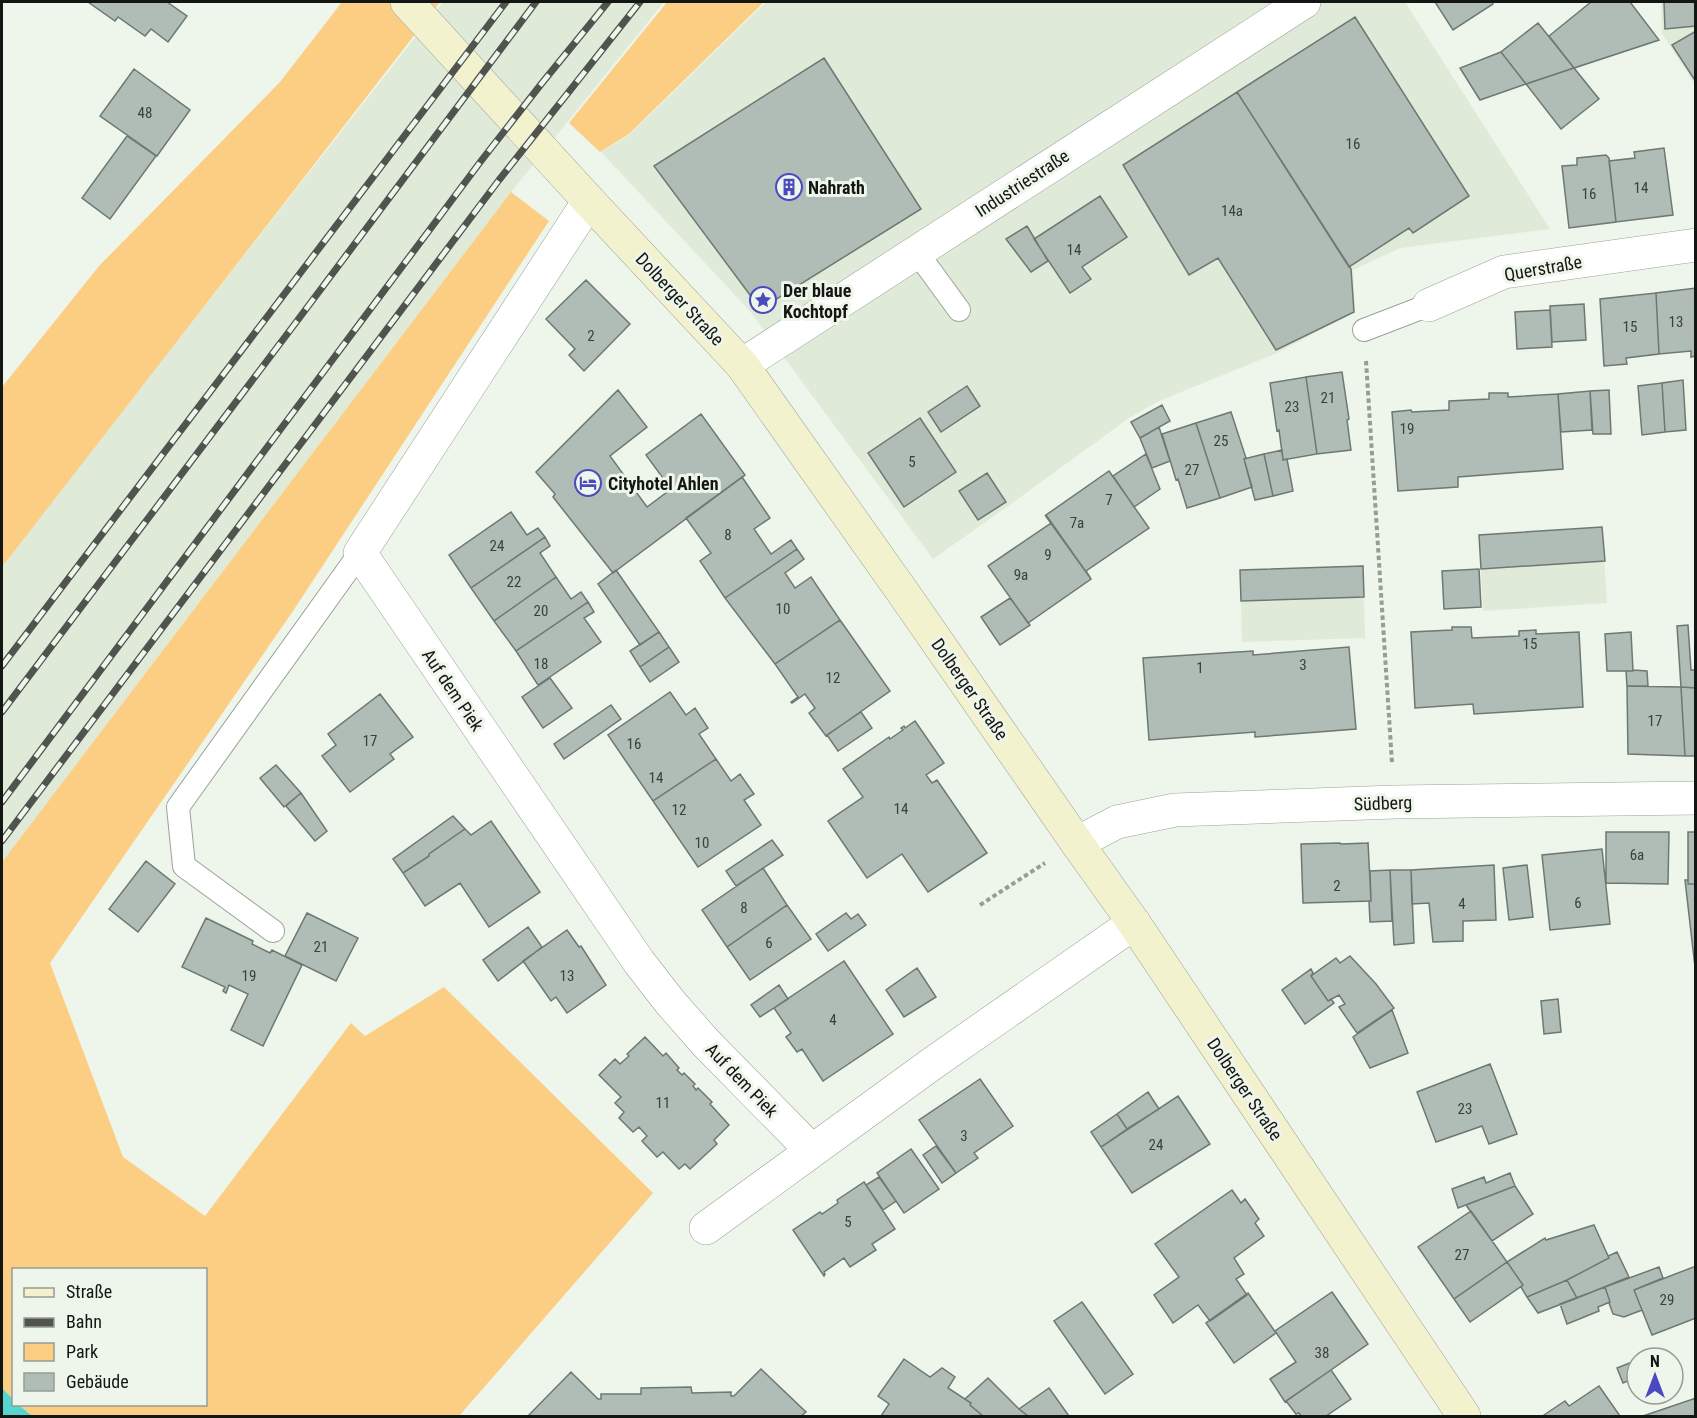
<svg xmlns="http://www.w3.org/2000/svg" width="1697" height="1418" font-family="'Roboto Condensed',sans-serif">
  <rect width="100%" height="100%" fill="#eef5ea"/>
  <path fill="#dfead9" d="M 443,2 L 664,2 L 511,192 L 2,862 L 2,568 L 31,527 Z
    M 766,2 L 1405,2 L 1550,229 L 1400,248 L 1353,270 L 1355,312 L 1277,353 L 1159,401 L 1129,418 L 1011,504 L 933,559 L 749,310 L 601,152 L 629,135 Z
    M 1661,2 L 1695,2 L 1695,85 L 1662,33 Z
    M 1602,527 L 1607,603 L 1483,611 L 1479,535 Z
    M 1363,566 L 1365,638 L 1242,642 L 1240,570 Z"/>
  <path fill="#fcce84" d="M 342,2 L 440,2 L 2,567 L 2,387 L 99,266 L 280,82 Z
    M 667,2 L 764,2 L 629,134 L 600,152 L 569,123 Z
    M 511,192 L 549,221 L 293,611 L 50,963 L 123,1157 L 205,1216 L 351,1023 L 365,1036 L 444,987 L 653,1193 L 459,1416 L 32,1416 L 19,1405 L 206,1404 L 206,1270 L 14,1270 L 13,1399 L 2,1388 L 2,862 Z"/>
  <path fill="#56d5d0" d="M 2,1388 L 13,1399 L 14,1404 L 19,1405 L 32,1416 L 2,1416 Z"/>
  <path fill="#b0bcb6" stroke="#6d7872" stroke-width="1.5" d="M 88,2 L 167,2 L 187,16 L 168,42 L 151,29 L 145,36 L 118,17 L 115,21 Z
    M 1435,2 L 1492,2 L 1493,4 L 1453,30 Z
    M 1591,2 L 1630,2 L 1659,40 L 1574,68 L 1549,36 Z
    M 1664,2 L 1696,2 L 1696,26 L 1665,29 Z
    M 1355,17 L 1469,196 L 1413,233 L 1409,228 L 1349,267 L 1237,92 Z
    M 1538,23 L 1574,68 L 1526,84 L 1501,52 Z
    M 1696,31 L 1696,82 L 1672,45 Z
    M 1501,52 L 1526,84 L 1480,100 L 1460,68 Z
    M 824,58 L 921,209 L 767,305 L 763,305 L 756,303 L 654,166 Z
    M 1574,68 L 1599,99 L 1561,129 L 1526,84 Z
    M 134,69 L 190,110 L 157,156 L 100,116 Z
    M 1237,92 L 1351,269 L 1354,312 L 1276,350 L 1218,258 L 1189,275 L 1123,165 Z
    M 127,136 L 156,156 L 110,219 L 82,198 Z
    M 1664,148 L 1673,215 L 1616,222 L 1609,161 L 1635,158 L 1634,152 Z
    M 1606,155 L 1609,158 L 1616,222 L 1569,228 L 1562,166 L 1577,165 L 1577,158 Z
    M 1100,196 L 1127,237 L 1082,267 L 1091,279 L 1070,293 L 1034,239 Z
    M 1027,226 L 1048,261 L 1031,272 L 1006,239 Z
    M 586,280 L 630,324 L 584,371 L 569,355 L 575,349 L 546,319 Z
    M 1696,288 L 1696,356 L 1691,357 L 1691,351 L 1659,354 L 1656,293 Z
    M 1656,293 L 1659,354 L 1626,358 L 1627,364 L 1604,366 L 1600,299 Z
    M 1584,304 L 1586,340 L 1552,342 L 1550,306 Z
    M 1550,310 L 1552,347 L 1517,349 L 1515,312 Z
    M 1342,372 L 1349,419 L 1347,420 L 1351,450 L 1317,454 L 1306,377 Z
    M 1306,377 L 1317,454 L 1283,460 L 1279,430 L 1277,431 L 1270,383 Z
    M 1683,380 L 1686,430 L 1665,432 L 1662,383 Z
    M 1662,383 L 1665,432 L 1642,435 L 1638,386 Z
    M 967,386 L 980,406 L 941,432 L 928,412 Z
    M 618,390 L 647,427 L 610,456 L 647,507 L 671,489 L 646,455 L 701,414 L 745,475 L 613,573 L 553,497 L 555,494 L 536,472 Z
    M 1609,390 L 1611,434 L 1593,434 L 1590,391 Z
    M 1590,391 L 1592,430 L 1561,432 L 1558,394 Z
    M 1489,393 L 1508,393 L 1508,397 L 1558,394 L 1563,469 L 1458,477 L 1458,487 L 1398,491 L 1392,412 L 1411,410 L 1412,412 L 1449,410 L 1449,401 L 1489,399 Z
    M 1162,405 L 1170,421 L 1140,438 L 1131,422 Z
    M 1231,412 L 1246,458 L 1244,459 L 1252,487 L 1220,498 L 1196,423 Z
    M 920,418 L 956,472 L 904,507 L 868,453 Z
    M 1196,423 L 1220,498 L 1187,508 L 1178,479 L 1176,480 L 1162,434 Z
    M 1159,427 L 1170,461 L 1152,468 L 1140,438 Z
    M 1282,450 L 1283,460 L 1287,459 L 1293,491 L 1273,496 L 1264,454 Z
    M 1146,454 L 1160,489 L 1134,507 L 1113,476 Z
    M 1264,454 L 1273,496 L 1255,500 L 1244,459 Z
    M 1109,471 L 1149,528 L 1086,571 L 1091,579 L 1046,515 Z
    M 987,473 L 1006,502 L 978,520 L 959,491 Z
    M 742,477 L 770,518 L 754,529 L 771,554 L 791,540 L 797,549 L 725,598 L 700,561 L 711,553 L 686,518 Z
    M 511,512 L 527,535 L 538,528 L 545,537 L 471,588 L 449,555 Z
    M 1045,515 L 1091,579 L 1028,623 L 988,566 L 1051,523 Z
    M 1602,527 L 1605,561 L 1481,569 L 1479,535 Z
    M 545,537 L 550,546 L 540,553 L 556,577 L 494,621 L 471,588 Z
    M 797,549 L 804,559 L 785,573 L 795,588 L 811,577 L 840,620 L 775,664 L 725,598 Z
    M 1363,566 L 1364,597 L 1241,601 L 1240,570 Z
    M 1479,569 L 1481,607 L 1444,609 L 1442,571 Z
    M 616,570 L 659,632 L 640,645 L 598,584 Z
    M 556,577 L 571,599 L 581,592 L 588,602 L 516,651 L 494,621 Z
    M 1010,598 L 1030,625 L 1000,645 L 981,617 Z
    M 588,602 L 594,612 L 584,618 L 601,642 L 538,685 L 516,651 Z
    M 840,620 L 890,691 L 826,736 L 809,713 L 815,708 L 805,694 L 792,703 L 791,702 L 798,697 L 775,664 Z
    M 1688,625 L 1691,670 L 1696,670 L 1696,688 L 1681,687 L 1677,626 Z
    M 1452,627 L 1471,627 L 1472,638 L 1519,636 L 1519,631 L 1536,630 L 1536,634 L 1579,632 L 1583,707 L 1474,714 L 1473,704 L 1415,708 L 1411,632 L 1452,630 Z
    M 659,632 L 669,647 L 640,667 L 630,651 Z
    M 1631,632 L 1633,671 L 1607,671 L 1605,634 Z
    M 669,647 L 679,662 L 650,682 L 640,667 Z
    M 1349,647 L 1356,729 L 1255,737 L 1255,732 L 1149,740 L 1143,658 L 1253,651 L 1253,655 Z
    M 1633,670 L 1647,671 L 1648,686 L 1627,686 L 1626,671 L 1633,671 Z
    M 550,678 L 572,708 L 543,728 L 522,697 Z
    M 1627,686 L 1681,687 L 1685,756 L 1628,754 Z
    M 1681,687 L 1696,688 L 1696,756 L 1685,756 Z
    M 670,692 L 686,715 L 695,708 L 708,728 L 699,734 L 716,759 L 653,801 L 608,735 Z
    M 380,694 L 413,737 L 390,754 L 394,759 L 350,792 L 322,756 L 336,745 L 328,734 Z
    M 611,705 L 621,719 L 564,759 L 554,744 Z
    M 861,712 L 872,728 L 838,751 L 827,735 Z
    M 915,721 L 944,763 L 926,775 L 932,783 L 937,780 L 987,853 L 928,892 L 902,854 L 867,878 L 828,821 L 863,797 L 843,769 L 889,737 L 890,739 L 903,730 L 901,728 L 904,726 L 905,728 Z
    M 716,759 L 731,781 L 740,774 L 754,794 L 744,800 L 761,825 L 698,867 L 653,801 Z
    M 276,765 L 301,793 L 284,807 L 260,778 Z
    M 301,793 L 327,831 L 315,841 L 286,806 Z
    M 453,816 L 465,829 L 429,854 L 429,856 L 403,873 L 393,859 Z
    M 491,821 L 540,892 L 489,927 L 460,883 L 425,906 L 403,873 L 429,856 L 429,854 L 465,829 L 471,835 Z
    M 1606,832 L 1669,832 L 1668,884 L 1606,883 Z
    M 1688,832 L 1696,832 L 1696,884 L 1688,884 Z
    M 772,840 L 783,855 L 736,886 L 726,871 Z
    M 1368,842 L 1371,901 L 1303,903 L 1301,844 L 1340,843 L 1341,844 L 1368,843 Z
    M 1602,849 L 1610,924 L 1550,930 L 1542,855 Z
    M 146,861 L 175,884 L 138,932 L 109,909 Z
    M 1494,865 L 1496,920 L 1463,921 L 1463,941 L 1433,942 L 1429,903 L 1412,904 L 1411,870 Z
    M 1527,865 L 1533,917 L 1509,920 L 1503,868 Z
    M 763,868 L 787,905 L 727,947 L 702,910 Z
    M 1390,870 L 1392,921 L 1370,922 L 1369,901 L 1371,901 L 1370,871 Z
    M 1390,870 L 1411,870 L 1414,943 L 1394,945 Z
    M 1685,880 L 1688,880 L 1688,884 L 1696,884 L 1696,976 Z
    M 787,905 L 811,939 L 750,980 L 727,947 Z
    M 307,913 L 358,938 L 336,981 L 285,956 Z
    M 846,913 L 851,919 L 858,914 L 866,925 L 828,951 L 816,934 Z
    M 206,918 L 253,941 L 252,944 L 270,953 L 272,950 L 302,965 L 263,1046 L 231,1030 L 248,994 L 229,985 L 226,993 L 223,991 L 225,987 L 182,967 Z
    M 528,927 L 542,947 L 498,981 L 483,960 Z
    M 567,930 L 579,947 L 581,946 L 606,985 L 567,1013 L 556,997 L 551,1001 L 523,961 Z
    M 1350,956 L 1376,984 L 1394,1008 L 1357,1033 L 1339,1007 L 1345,1004 L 1339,995 L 1328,1001 L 1311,976 L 1336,958 L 1340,963 Z
    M 844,961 L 893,1034 L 823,1081 L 802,1049 L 797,1052 L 786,1037 L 791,1033 L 774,1008 Z
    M 917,968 L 936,997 L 904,1017 L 886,990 Z
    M 1311,969 L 1313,973 L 1311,976 L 1328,1001 L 1331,999 L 1334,1003 L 1305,1024 L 1282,990 Z
    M 779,985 L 788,999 L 760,1017 L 751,1005 Z
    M 1558,999 L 1561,1032 L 1544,1034 L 1541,1001 Z
    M 1392,1010 L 1408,1053 L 1370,1068 L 1353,1037 Z
    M 645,1037 L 663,1056 L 666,1053 L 679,1068 L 677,1070 L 682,1075 L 684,1073 L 695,1084 L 693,1086 L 696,1090 L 698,1088 L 712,1102 L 710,1104 L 729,1125 L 714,1140 L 717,1144 L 690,1169 L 685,1164 L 679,1169 L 663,1152 L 657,1157 L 642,1141 L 647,1136 L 639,1127 L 633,1132 L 619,1118 L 624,1112 L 615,1103 L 621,1097 L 599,1075 L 615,1059 L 620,1064 L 629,1056 L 627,1054 Z
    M 1490,1064 L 1517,1134 L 1489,1144 L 1482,1126 L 1436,1142 L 1417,1092 Z
    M 980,1079 L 1013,1126 L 974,1153 L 978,1158 L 956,1173 L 919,1120 Z
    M 1148,1092 L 1159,1109 L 1127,1129 L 1117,1114 Z
    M 1178,1096 L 1210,1144 L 1132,1193 L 1101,1147 Z
    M 1117,1114 L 1127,1129 L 1101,1147 L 1091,1132 Z
    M 936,1146 L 956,1173 L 942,1183 L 923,1155 Z
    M 911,1149 L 939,1189 L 904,1213 L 877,1173 Z
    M 1510,1173 L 1515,1186 L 1458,1208 L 1452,1189 L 1484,1177 L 1486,1183 Z
    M 879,1177 L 896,1201 L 883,1210 L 866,1185 Z
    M 864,1182 L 895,1229 L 872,1244 L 876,1250 L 850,1267 L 844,1258 L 824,1272 L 825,1274 L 824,1276 L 793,1230 L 820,1212 L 822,1214 L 838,1203 L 837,1200 Z
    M 1515,1186 L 1533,1214 L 1492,1241 L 1466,1205 Z
    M 1232,1190 L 1241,1203 L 1245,1199 L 1259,1219 L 1255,1223 L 1264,1236 L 1234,1258 L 1244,1274 L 1236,1279 L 1247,1295 L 1210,1321 L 1198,1305 L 1173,1323 L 1154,1295 L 1179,1277 L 1155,1244 Z
    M 1471,1211 L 1507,1262 L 1454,1299 L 1418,1247 Z
    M 1594,1225 L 1609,1258 L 1567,1280 L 1527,1297 L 1521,1287 L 1523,1285 L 1507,1262 L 1545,1238 L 1546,1240 Z
    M 1617,1252 L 1629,1277 L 1577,1298 L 1567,1280 L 1609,1258 L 1608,1256 Z
    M 1507,1262 L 1523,1285 L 1470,1322 L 1454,1299 Z
    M 1696,1266 L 1696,1318 L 1652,1335 L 1634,1290 Z
    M 1659,1267 L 1663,1278 L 1634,1290 L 1642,1310 L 1624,1317 L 1613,1314 L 1609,1303 L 1610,1302 L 1605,1287 Z
    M 1567,1280 L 1577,1298 L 1538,1313 L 1527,1297 Z
    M 1605,1287 L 1610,1302 L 1598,1307 L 1599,1311 L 1567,1324 L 1560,1304 Z
    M 1332,1292 L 1368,1344 L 1285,1402 L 1270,1379 L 1296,1362 L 1275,1331 Z
    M 1248,1293 L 1276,1333 L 1234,1363 L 1206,1323 Z
    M 1082,1302 L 1133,1374 L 1105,1394 L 1054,1321 Z
    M 904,1359 L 930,1377 L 942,1368 L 955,1377 L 948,1388 L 971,1403 L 970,1405 L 983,1416 L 881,1416 L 889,1404 L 878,1396 Z
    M 1637,1360 L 1637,1377 L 1623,1383 L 1617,1368 Z
    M 761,1369 L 806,1412 L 801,1416 L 528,1416 L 571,1372 L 598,1399 L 601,1399 L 601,1394 L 641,1394 L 641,1388 L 691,1387 L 692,1393 L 731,1392 L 731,1396 L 734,1396 Z
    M 1331,1370 L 1351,1399 L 1326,1416 L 1301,1416 L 1299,1413 L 1296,1414 L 1286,1401 Z
    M 988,1378 L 1019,1409 L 1028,1416 L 983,1416 L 970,1405 L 971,1403 L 965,1399 Z
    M 1599,1386 L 1620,1416 L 1545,1416 L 1544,1415 L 1565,1401 L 1569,1406 Z
    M 1049,1388 L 1069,1416 L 1028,1416 L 1019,1409 Z
    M 1696,1398 L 1696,1416 L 1643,1416 Z"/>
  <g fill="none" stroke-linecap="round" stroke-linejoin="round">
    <defs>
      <path id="lane" d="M 916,251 L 959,310
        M 1364,330 L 1429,305
        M 273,931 L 184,866 L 178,807 L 360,553"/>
      <path id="street" d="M 589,201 L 360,553 L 639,962 L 670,1002 L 705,1042 L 812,1151 L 933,1063 L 1134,923
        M 1429,305 L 1504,272 L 1696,245
        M 742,365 L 1304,2
        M 1077,843 L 1117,822 L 1175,810 L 1395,802 L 1696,798
        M 706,1228 L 812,1151"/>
      <path id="secondary" d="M 407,2 L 589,201 L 742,365 L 904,594 L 1077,843 L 1134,923 L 1464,1416"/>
    </defs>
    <use href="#lane" stroke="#9ca299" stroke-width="24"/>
    <use href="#street" stroke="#9ca299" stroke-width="34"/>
    <use href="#secondary" stroke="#9ca299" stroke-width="34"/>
    <path stroke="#979c94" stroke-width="4" stroke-dasharray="4.5 3" stroke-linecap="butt" d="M 1366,361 L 1392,763
      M 980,905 L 1045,863"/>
    <use href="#lane" stroke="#fff" stroke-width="22"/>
    <use href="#street" stroke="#fff" stroke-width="33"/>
    <use href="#secondary" stroke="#f3f2cf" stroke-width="33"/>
    <defs>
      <path id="rail" d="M 2,666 L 506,2
        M 2,712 L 294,325 L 536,2
        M 2,802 L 481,161 L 542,83 L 608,2
        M 2,841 L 499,180 L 640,2"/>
    </defs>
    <use href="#rail" stroke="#50534e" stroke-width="7"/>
    <use href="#rail" stroke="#eef5ea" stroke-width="4.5" stroke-dasharray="14" stroke-linecap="butt"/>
  </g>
  <defs>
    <symbol id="building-ring" viewBox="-11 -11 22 22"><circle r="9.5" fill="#eef5ea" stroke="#4b49bf" stroke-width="1.5"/><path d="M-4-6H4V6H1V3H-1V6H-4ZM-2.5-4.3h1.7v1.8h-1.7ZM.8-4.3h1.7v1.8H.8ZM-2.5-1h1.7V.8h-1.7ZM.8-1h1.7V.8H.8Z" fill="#4b49bf"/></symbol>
    <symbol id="sight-ring" viewBox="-11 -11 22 22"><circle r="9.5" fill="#eef5ea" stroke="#4b49bf" stroke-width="1.5"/><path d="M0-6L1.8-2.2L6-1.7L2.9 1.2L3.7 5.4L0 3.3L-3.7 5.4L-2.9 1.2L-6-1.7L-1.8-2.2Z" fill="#4b49bf"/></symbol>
    <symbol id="hotel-ring" viewBox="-11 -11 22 22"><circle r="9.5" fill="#eef5ea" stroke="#4b49bf" stroke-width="1.5"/><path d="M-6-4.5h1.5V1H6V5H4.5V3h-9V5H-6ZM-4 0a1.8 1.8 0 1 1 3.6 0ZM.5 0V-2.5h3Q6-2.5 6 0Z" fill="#4b49bf"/></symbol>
  </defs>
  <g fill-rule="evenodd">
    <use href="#building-ring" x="774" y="172" width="30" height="30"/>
    <use href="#sight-ring" x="748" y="285" width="30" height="30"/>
    <use href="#hotel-ring" x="573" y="468" width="30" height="30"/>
  </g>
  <g text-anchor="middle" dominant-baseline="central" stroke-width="6" stroke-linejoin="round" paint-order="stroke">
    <g font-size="15" fill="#3b403c">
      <text x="145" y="113">48</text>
      <text x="1353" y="144">16</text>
      <text x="1641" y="188">14</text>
      <text x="1589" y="194">16</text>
      <text x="1232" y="211">14a</text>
      <text x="1074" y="250">14</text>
      <text x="1676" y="322">13</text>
      <text x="1630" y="327">15</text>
      <text x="591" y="336">2</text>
      <text x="1328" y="398">21</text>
      <text x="1292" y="407">23</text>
      <text x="1407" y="429">19</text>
      <text x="1221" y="441">25</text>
      <text x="912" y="462">5</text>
      <text x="1192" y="470">27</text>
      <text x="1109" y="500">7</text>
      <text x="1077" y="523">7a</text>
      <text x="728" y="535">8</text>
      <text x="497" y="546">24</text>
      <text x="1048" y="555">9</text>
      <text x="1021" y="575">9a</text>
      <text x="514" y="582">22</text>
      <text x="783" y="609">10</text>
      <text x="541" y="611">20</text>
      <text x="1530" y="644">15</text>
      <text x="541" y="664">18</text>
      <text x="1303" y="665">3</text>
      <text x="1200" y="668">1</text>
      <text x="833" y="678">12</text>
      <text x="1655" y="721">17</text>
      <text x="370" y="741">17</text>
      <text x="634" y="744">16</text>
      <text x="656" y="778">14</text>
      <text x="901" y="809">14</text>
      <text x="679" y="810">12</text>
      <text x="702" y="843">10</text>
      <text x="1637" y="855">6a</text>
      <text x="1337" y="886">2</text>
      <text x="1578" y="903">6</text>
      <text x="1462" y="904">4</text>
      <text x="744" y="908">8</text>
      <text x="769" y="943">6</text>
      <text x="321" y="947">21</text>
      <text x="249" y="976">19</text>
      <text x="567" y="976">13</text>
      <text x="833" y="1020">4</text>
      <text x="663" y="1103">11</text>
      <text x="1465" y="1109">23</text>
      <text x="964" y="1136">3</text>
      <text x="1156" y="1145">24</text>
      <text x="848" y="1222">5</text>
      <text x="1462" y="1255">27</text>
      <text x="1667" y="1300">29</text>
      <text x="1322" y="1353">38</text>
    </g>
    <g font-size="18" fill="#141613" stroke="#eef5ea">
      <text transform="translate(1022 183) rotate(-33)">Industriestraße</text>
      <text transform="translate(1543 268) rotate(-10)">Querstraße</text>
      <text transform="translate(680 299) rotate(47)">Dolberger Straße</text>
      <text transform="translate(970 689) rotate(55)">Dolberger Straße</text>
      <text transform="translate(453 690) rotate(56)">Auf dem Piek</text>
      <text transform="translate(1383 803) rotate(-2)">Südberg</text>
      <text transform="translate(742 1080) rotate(46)">Auf dem Piek</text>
      <text transform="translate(1245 1089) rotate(56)">Dolberger Straße</text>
    </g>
    <g font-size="18" font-weight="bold" fill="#141613" stroke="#eef5ea" text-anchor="start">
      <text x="808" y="187">Nahrath</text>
      <text x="783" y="290">Der blaue<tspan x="783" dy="21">Kochtopf</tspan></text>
      <text x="608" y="483">Cityhotel Ahlen</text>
    </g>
  </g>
  <rect width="1697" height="1418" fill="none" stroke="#141613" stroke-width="6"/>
  <rect x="12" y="1268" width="195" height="138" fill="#eef5ea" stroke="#979c94" stroke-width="1.5"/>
  <rect x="24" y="1288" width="30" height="9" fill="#f3f2cf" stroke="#979c94" stroke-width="1.5"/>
  <text x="66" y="1298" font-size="18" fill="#141613">Straße</text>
  <rect x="24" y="1318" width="30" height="9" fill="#50534e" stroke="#979c94" stroke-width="1.5"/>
  <text x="66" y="1328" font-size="18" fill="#141613">Bahn</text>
  <rect x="24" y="1343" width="30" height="18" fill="#fcce84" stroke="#979c94" stroke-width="1.5"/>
  <text x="66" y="1358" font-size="18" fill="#141613">Park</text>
  <rect x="24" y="1373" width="30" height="18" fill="#b0bcb6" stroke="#979c94" stroke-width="1.5"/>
  <text x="66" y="1388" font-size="18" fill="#141613">Gebäude</text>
  <g transform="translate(1655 1376)"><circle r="28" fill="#eef5ea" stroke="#979c94" stroke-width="1.5"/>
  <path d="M0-4.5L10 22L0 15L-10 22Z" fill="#4b49bf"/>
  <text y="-9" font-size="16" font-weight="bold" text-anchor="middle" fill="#141613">N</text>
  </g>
</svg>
